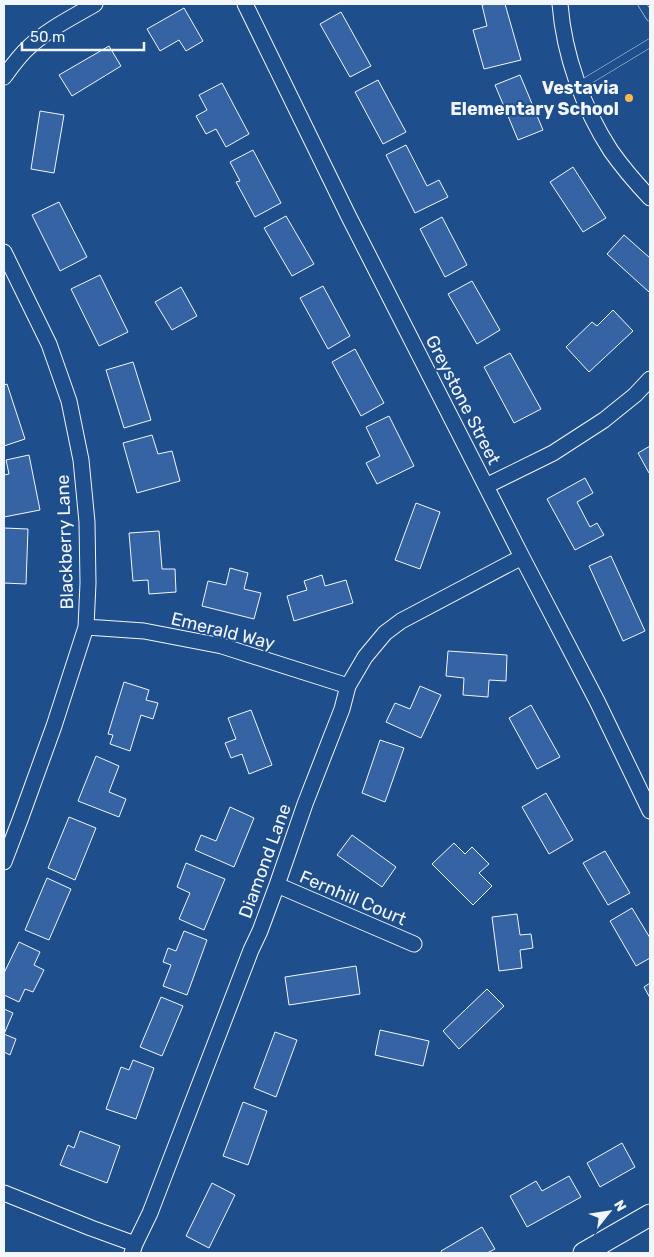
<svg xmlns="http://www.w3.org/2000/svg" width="654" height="1257" font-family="Rubik,sans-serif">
  <rect width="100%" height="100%" fill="#1f4e8c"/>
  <path fill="#3563a3" stroke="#f2f6ff" d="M 488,4 L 505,4 L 521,60 L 484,69 L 473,30 L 487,26 L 482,5 Z
    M 184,8 L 203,41 L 186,51 L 179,40 L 160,51 L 147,29 Z
    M 341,12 L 371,66 L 350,77 L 320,24 Z
    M 109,46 L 121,66 L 72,96 L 59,75 Z
    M 520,75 L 543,130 L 518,140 L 495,85 Z
    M 378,80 L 406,132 L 383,144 L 355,92 Z
    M 222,83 L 249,134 L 226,147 L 216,129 L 206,134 L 196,116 L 207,110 L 199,95 Z
    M 40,111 L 64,115 L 54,173 L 31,169 Z
    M 406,145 L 427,186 L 439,180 L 448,197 L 415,213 L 386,155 Z
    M 253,150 L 281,203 L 255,217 L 236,182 L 240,181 L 230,162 Z
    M 573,167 L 606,218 L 583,232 L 550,182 Z
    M 59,202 L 87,257 L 60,271 L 32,215 Z
    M 286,216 L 314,264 L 292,276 L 264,228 Z
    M 442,217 L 467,265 L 445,277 L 420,229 Z
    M 624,235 L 650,258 L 650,290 L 649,292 L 607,254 Z
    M 100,275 L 128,332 L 99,346 L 71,289 Z
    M 472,281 L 500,330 L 477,344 L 448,294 Z
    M 323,286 L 350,336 L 328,349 L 300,298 Z
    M 181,287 L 197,316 L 172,330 L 155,302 Z
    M 613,310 L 633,331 L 589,372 L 566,347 L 592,322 L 597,326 Z
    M 355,349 L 384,403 L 361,416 L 332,362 Z
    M 510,353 L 541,409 L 514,423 L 484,367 Z
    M 133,362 L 151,420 L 124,428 L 106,370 Z
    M 7,384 L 25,439 L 4,446 L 4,385 Z
    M 389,416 L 414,466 L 377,484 L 366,463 L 380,456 L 366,427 Z
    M 152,435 L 158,454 L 172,451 L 180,481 L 137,493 L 123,443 Z
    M 650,446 L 650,472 L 649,473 L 638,453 Z
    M 29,455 L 40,510 L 4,517 L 4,475 L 9,474 L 6,460 Z
    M 585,478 L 593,493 L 577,502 L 590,527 L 597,523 L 604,535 L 575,550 L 547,499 Z
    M 416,503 L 440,512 L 420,569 L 395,560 Z
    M 4,528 L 28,529 L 26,584 L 4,583 Z
    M 159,531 L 162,569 L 175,569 L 176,592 L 149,594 L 148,580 L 133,581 L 129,533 Z
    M 611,556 L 645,631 L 623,641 L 589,566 Z
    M 230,568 L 248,573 L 244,589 L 261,593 L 254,619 L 202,606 L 208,581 L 226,585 Z
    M 322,575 L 325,586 L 346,580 L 353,603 L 294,621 L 287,596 L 307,590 L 304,581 Z
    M 448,651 L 507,655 L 506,681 L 489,680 L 488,697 L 463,695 L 464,678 L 446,676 Z
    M 124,682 L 149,690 L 146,700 L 158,703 L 153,719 L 141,715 L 130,751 L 110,744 L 113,735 L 108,734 Z
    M 420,686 L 441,695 L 421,738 L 386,722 L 395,703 L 410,709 Z
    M 531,705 L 560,757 L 537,769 L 509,718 Z
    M 251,710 L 272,765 L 249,774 L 242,754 L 231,758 L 225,743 L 236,739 L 228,718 Z
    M 380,740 L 404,748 L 385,802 L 362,793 Z
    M 96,756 L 119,766 L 109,792 L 126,799 L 119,817 L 78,801 Z
    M 546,793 L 573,840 L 549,854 L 522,807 Z
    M 230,807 L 254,818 L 234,867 L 195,850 L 201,835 L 216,841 Z
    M 69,817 L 96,828 L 75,880 L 48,868 Z
    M 352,835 L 396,867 L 382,887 L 337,855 Z
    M 454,843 L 465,854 L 472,847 L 489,864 L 479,873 L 492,886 L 473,905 L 432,864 Z
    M 605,851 L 630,893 L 608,905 L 583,863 Z
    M 186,863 L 225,879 L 204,930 L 179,919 L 190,893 L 177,887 Z
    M 47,878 L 71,889 L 49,940 L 25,930 Z
    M 632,908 L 650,938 L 650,958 L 636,966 L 610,921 Z
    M 517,914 L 520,935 L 531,934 L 533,948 L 520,950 L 522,968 L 499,971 L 492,917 Z
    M 184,931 L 207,940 L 187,995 L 163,986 L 171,965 L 163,962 L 168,948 L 176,951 Z
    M 19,942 L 40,952 L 34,965 L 44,970 L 33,992 L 25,989 L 19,1002 L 4,995 L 4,973 Z
    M 356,966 L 360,994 L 289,1005 L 285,977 Z
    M 650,983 L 650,998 L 644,987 Z
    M 487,989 L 504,1006 L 459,1049 L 443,1031 Z
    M 161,997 L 183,1006 L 162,1056 L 140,1047 Z
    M 4,1009 L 13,1013 L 4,1034 L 16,1039 L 10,1055 L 4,1052 Z
    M 380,1030 L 429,1041 L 423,1066 L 375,1055 Z
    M 275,1032 L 297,1040 L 276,1097 L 254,1088 Z
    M 133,1060 L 154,1068 L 136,1119 L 106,1109 L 121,1067 L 129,1070 Z
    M 243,1102 L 267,1111 L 248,1165 L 223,1156 Z
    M 80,1131 L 120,1146 L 107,1183 L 60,1165 L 68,1145 L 74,1148 Z
    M 622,1143 L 635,1167 L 600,1187 L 587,1163 Z
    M 569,1176 L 581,1197 L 527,1227 L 510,1196 L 536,1181 L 542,1191 Z
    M 212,1183 L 235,1195 L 209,1248 L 186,1236 Z
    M 482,1227 L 495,1249 L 487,1253 L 442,1253 L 441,1251 Z"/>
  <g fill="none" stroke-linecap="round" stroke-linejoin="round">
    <defs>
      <path id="lane" d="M 642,4 L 650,17
        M 579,86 L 650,43"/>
      <path id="street" d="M 245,4 L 349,217 L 522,557 L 597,701 L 650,811
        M 560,4 C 564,55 583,108 611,151 C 623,168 636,183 650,198
        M 4,77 C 12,66 19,56 29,47 C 48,29 73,17 95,4
        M 4,252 L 49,344 L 69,401 L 81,460 L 87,522 L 88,583 L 86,627 L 54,726 L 20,820 L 4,862
        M 486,486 L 553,453 L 604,420 L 635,395 L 650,379
        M 86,627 L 144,631 L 222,646 L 348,686
        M 277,885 L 414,944
        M 4,1193 L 91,1228 L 135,1244
        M 132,1253 L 135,1244 L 150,1213 L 251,950 L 260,931 L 277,885 L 305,804 L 342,709 L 348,686 L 365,657 L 385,633 L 401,621 L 522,557"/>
      <path id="secondary" d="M 584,1253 L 650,1215"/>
    </defs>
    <use href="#lane" stroke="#f2f6ff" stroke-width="9"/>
    <use href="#street" stroke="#f2f6ff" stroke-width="17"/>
    <use href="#secondary" stroke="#f2f6ff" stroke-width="23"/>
    <use href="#lane" stroke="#1f4e8c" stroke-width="8"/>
    <use href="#street" stroke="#1f4e8c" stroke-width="15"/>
    <use href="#secondary" stroke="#1f4e8c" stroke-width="21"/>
  </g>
  <circle fill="#ffb74d" stroke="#1f4e8c" stroke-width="2" cx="629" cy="98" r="5"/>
  <g text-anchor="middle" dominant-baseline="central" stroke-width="4" stroke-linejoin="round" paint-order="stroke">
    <g font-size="18" font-weight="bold" fill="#f2f6ff" stroke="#1f4e8c" text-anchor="end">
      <text x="619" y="88">Vestavia<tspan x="619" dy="21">Elementary School</tspan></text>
    </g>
    <g font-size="18" fill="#f2f6ff" stroke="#1f4e8c">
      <text transform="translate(463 400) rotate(63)">Greystone Street</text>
      <text transform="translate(65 542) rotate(-92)">Blackberry Lane</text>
      <text transform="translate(223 631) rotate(14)">Emerald Way</text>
      <text transform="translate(265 861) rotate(-70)">Diamond Lane</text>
      <text transform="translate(353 898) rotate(23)">Fernhill Court</text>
    </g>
  </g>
  <rect width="654" height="1257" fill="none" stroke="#f2f6ff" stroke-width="10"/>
  <g transform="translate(609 1212) rotate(60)" stroke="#1f4e8c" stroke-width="4" paint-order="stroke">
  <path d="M0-4L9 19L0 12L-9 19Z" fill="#f2f6ff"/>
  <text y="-8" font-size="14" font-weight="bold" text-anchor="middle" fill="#f2f6ff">N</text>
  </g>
  <path d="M22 42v8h122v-8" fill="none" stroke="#f2f6ff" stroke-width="2.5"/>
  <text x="30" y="42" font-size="15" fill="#f2f6ff" stroke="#1f4e8c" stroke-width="4" paint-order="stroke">50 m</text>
</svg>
